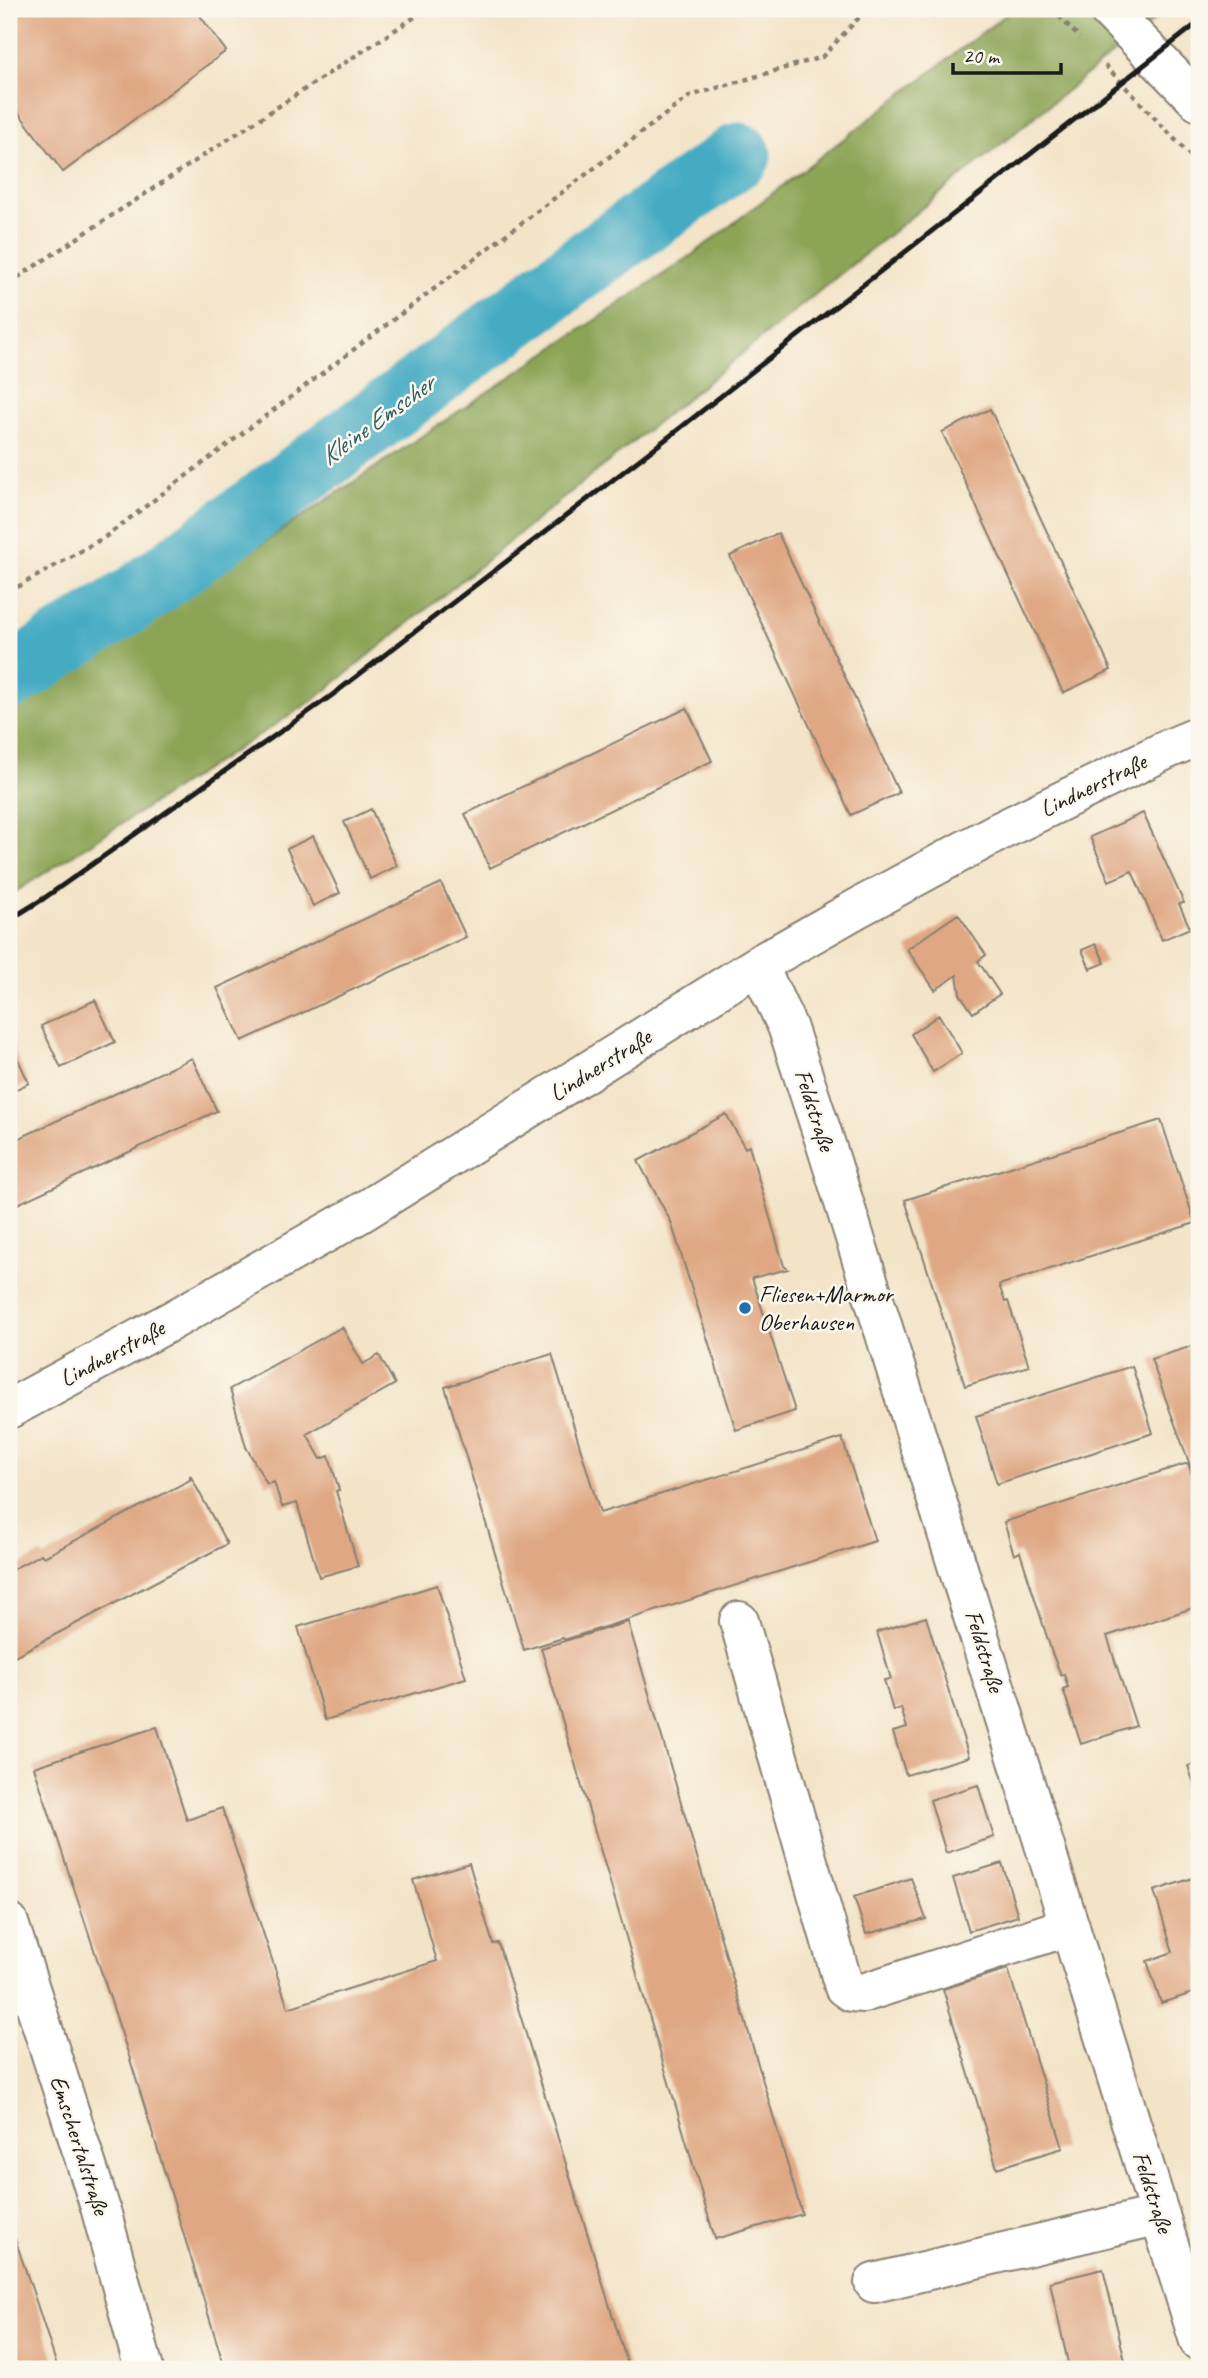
<svg xmlns="http://www.w3.org/2000/svg" width="1208" height="2378" font-family="Caveat,sans-serif">
  <rect width="100%" height="100%" fill="#fbf7ec"/>
  <filter id="ink" filterUnits="userSpaceOnUse"><feTurbulence type="fractalNoise" baseFrequency=".0143" numOctaves="2"/><feDisplacementMap in="SourceGraphic" scale="14" xChannelSelector="R" yChannelSelector="G"/><feConvolveMatrix kernelMatrix="1 2 1 2 8 2 1 2 1" color-interpolation-filters="sRGB"/></filter>
  <filter id="wash" filterUnits="userSpaceOnUse"><feTurbulence type="fractalNoise" baseFrequency=".00686" numOctaves="4" result="noise"/><feDisplacementMap in="SourceGraphic" scale="28" xChannelSelector="R" yChannelSelector="G"/><feGaussianBlur stdDeviation="1.57" result="paint"/><feColorMatrix in="noise" values="0 0 0 0 0 0 0 0 0 0 0 0 0 0 0 0 0 1.4 0 .05"/><feComposite in="paint" operator="in"/></filter>
  <g filter="url(#wash)">
    <rect width="100%" height="100%" fill="#f3e4c8"/>
    <path fill="#8ca456" stroke="#546039" stroke-width="2" d="M 1013,9 L 1168,9 L 315,699 L 9,896 L 9,713 L 692,255 Z"/>
    <g fill="none" stroke-linecap="round" stroke-linejoin="round">
      <path stroke="#44abc3" stroke-width="65" d="M 9,678 L 136,597 L 600,253 L 739,155"/>
    </g>
    <g id="blocks">
      <path fill="#dfa783" d="M 9,9 L 195,9 L 226,51 L 63,172 L 9,100 Z
        M 990,409 L 1111,670 L 1063,693 L 942,432 Z
        M 778,533 L 899,793 L 851,815 L 730,556 Z
        M 687,708 L 712,761 L 490,868 L 465,814 Z
        M 371,809 L 397,866 L 370,879 L 344,822 Z
        M 1143,813 L 1184,903 L 1179,904 L 1190,928 L 1162,940 L 1132,871 L 1109,881 L 1090,837 Z
        M 313,836 L 340,893 L 313,906 L 287,849 Z
        M 441,883 L 466,937 L 242,1041 L 217,988 Z
        M 958,914 L 986,955 L 978,961 L 1000,994 L 973,1013 L 960,994 L 957,975 L 935,990 L 907,949 Z
        M 1096,944 L 1105,963 L 1090,969 L 1082,950 Z
        M 95,1000 L 115,1042 L 61,1068 L 41,1026 Z
        M 939,1015 L 962,1053 L 933,1072 L 911,1034 Z
        M 9,1040 L 29,1083 L 9,1093 Z
        M 192,1058 L 217,1111 L 9,1208 L 9,1143 Z
        M 726,1114 L 745,1148 L 749,1146 L 784,1266 L 788,1269 L 752,1278 L 795,1411 L 736,1430 L 671,1222 L 638,1161 Z
        M 1161,1120 L 1195,1223 L 999,1285 L 1005,1302 L 1008,1301 L 1029,1366 L 965,1386 L 905,1200 Z
        M 342,1327 L 363,1364 L 379,1355 L 395,1384 L 307,1434 L 321,1459 L 329,1456 L 339,1490 L 336,1491 L 358,1566 L 319,1577 L 297,1503 L 282,1507 L 274,1482 L 267,1484 L 246,1447 L 230,1389 Z
        M 1199,1344 L 1199,1483 L 1197,1484 L 1151,1359 Z
        M 552,1354 L 600,1513 L 842,1438 L 875,1541 L 564,1640 L 563,1638 L 524,1650 L 445,1387 Z
        M 1132,1366 L 1153,1433 L 997,1484 L 976,1416 Z
        M 1188,1463 L 1199,1498 L 1199,1606 L 1107,1636 L 1136,1726 L 1081,1744 L 1063,1689 L 1068,1687 L 1064,1674 L 1061,1675 L 1052,1653 L 1020,1552 L 1014,1555 L 1004,1522 Z
        M 190,1475 L 227,1544 L 9,1659 L 9,1571 L 41,1554 L 44,1557 L 190,1480 Z
        M 437,1585 L 466,1678 L 325,1720 L 298,1627 Z
        M 926,1617 L 969,1757 L 906,1775 L 893,1732 L 907,1728 L 901,1708 L 893,1711 L 884,1680 L 891,1679 L 877,1632 Z
        M 628,1622 L 802,2214 L 715,2239 L 541,1648 Z
        M 157,1727 L 187,1820 L 222,1808 L 288,2008 L 437,1961 L 413,1880 L 469,1863 L 493,1944 L 498,1943 L 629,2369 L 225,2369 L 129,2056 L 34,1767 Z
        M 1199,1762 L 1199,1798 L 1188,1766 Z
        M 978,1785 L 994,1837 L 946,1853 L 930,1800 Z
        M 1002,1863 L 1018,1916 L 969,1931 L 953,1878 Z
        M 1199,1876 L 1199,1991 L 1161,2003 L 1147,1961 L 1173,1952 L 1154,1891 Z
        M 911,1878 L 926,1919 L 866,1934 L 854,1897 Z
        M 1008,1969 L 1063,2148 L 997,2168 L 943,1989 Z
        M 9,2221 L 35,2298 L 58,2369 L 9,2369 Z
        M 1103,2269 L 1127,2369 L 1045,2369 L 1068,2363 L 1050,2282 Z"/>
    </g>
  </g>
  <g filter="url(#ink)">
    <use href="#blocks" fill-opacity="0" stroke="#888072" stroke-width="2"/>
    <g fill="none" stroke-linecap="round" stroke-linejoin="round">
      <defs>
        <path id="minor" d="M 758,965 L 787,1026 L 826,1145 L 1199,2341
          M 9,1409 L 173,1320 L 361,1213 L 758,965 L 856,909 L 998,832 L 1168,749 L 1199,736
          M 739,1621 L 844,1987 L 851,1992 L 863,1993 L 1070,1926
          M 9,1923 L 100,2207 L 144,2369
          M 874,2283 L 1160,2215"/>
        <path id="major" d="M 1108,9 L 1199,102"/>
      </defs>
      <use href="#minor" stroke="#888072" stroke-width="42"/>
      <use href="#major" stroke="#888072" stroke-width="42"/>
      <path stroke="#888072" stroke-width="4.5" stroke-dasharray="5 5" stroke-linecap="butt" d="M 1052,9 L 1080,38
        M 1105,65 L 1199,165
        M 9,283 L 427,9
        M 9,592 L 105,537 L 690,96 L 822,57 L 867,9"/>
      <use href="#minor" stroke="#fff" stroke-width="38"/>
      <use href="#major" stroke="#fff" stroke-width="38"/>
      <path stroke="#1c1c1c" stroke-width="5" d="M 9,920 L 43,899 L 331,696 L 670,436 L 1199,22"/>
    </g>
  </g>
  <circle fill="#1f6fb2" stroke="#fbf7ec" stroke-width="2.5" cx="745" cy="1308" r="7"/>
  <g text-anchor="middle" dominant-baseline="central" stroke-width="5" stroke-linejoin="round" paint-order="stroke">
    <g font-size="24" fill="#1c1c1c" stroke="#fbf7ec">
      <text transform="translate(1093 785) rotate(-26)">Lindnerstraße</text>
      <text transform="translate(600 1065) rotate(-32)">Lindnerstraße</text>
      <text transform="translate(815 1110) rotate(72)">Feldstraße</text>
      <text transform="translate(112 1353) rotate(-28)">Lindnerstraße</text>
      <text transform="translate(985 1651) rotate(73)">Feldstraße</text>
      <text transform="translate(80 2145) rotate(72)">Emschertalstraße</text>
      <text transform="translate(1153 2192) rotate(72)">Feldstraße</text>
    </g>
    <g font-size="24" fill="#1c1c1c" stroke="#fbf7ec" text-anchor="start">
      <text x="759" y="1294">Fliesen+Marmor<tspan x="759" dy="28">Oberhausen</tspan></text>
    </g>
    <g font-size="26" font-style="italic" fill="#2e5c67" stroke="#fbf7ec">
      <text transform="translate(377 420) rotate(-36)">Kleine Emscher</text>
    </g>
  </g>
  <rect width="1208" height="2378" fill="none" stroke="#fbf7ec" stroke-width="35"/>
  <path d="M953 63v10h108v-10" fill="none" stroke="#1c1c1c" stroke-width="3.5"/>
  <text x="963" y="63" font-size="21" fill="#1c1c1c" stroke="#fbf7ec" stroke-width="5" paint-order="stroke">20 m</text>
</svg>
